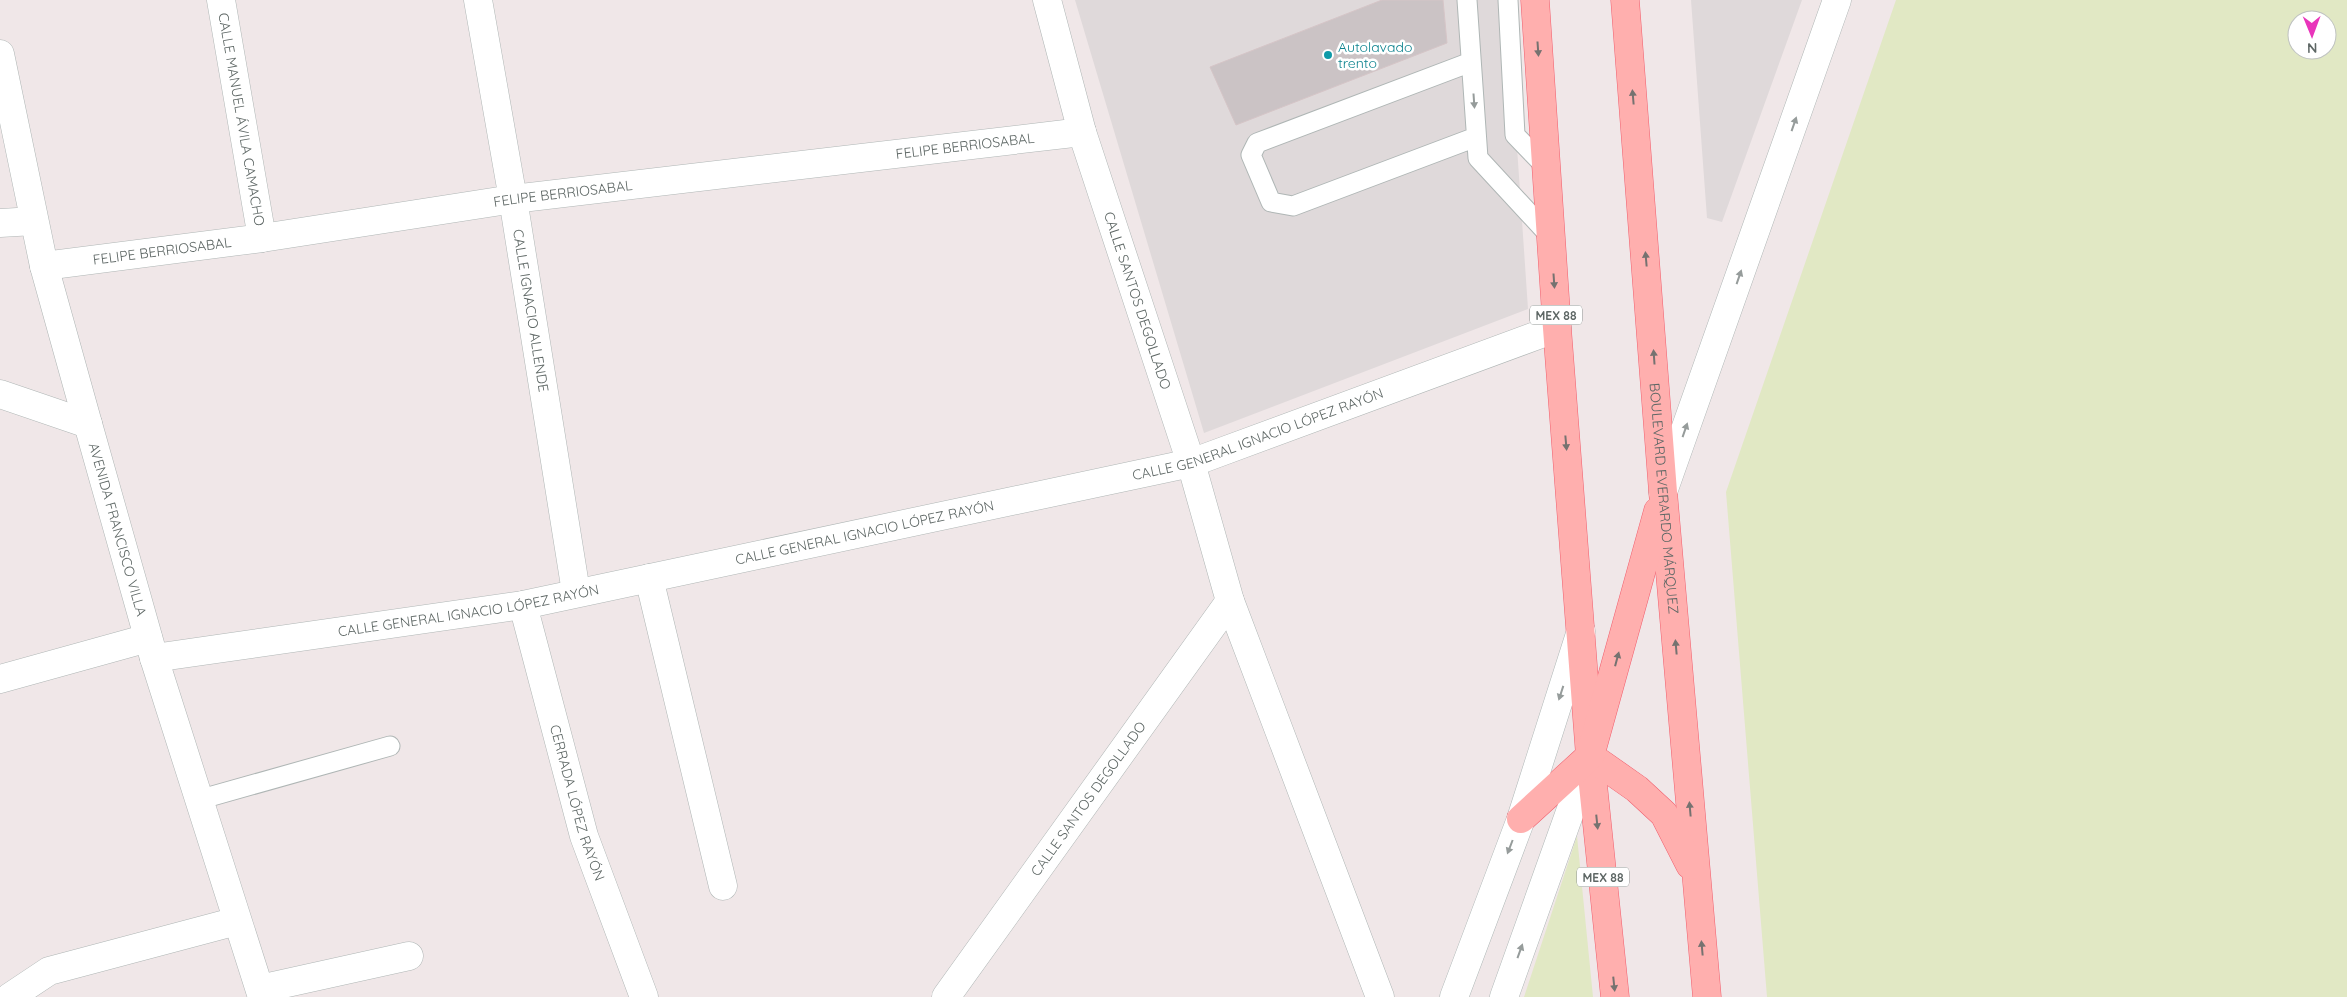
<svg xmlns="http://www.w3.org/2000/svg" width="2347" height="997" font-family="Quicksand,sans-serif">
  <rect width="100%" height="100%" fill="#f0e7e8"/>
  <path fill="#dfd9da" d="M 1075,0 L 1507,0 L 1528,309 L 1204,433 Z
    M 1691,0 L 1802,0 L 1722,222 L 1707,218 Z"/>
  <path fill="#e1e8c4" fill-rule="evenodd" d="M 1896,0 L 2347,0 L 2347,997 L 1767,997 L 1726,492 ZM 2297,20 L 2327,20 L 2327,50 L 2297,50 Z
    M 1577,836 L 1593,997 L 1524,997 Z"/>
  <path fill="#cbc3c5" stroke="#d5c5c7" d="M 1382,0 L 1443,0 L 1447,43 L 1236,125 L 1210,67 Z"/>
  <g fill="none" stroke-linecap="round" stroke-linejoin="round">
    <defs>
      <path id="lane" d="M 1467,0 L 1478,158 L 1551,237
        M 1508,0 L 1515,135 L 1546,167
        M 1471,62 L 1257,143 L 1251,155 L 1271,202 L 1293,206 L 1476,137
        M 198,800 L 390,746"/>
      <g id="street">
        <path id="s1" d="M 221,0 L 262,238"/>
        <path id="s2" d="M 478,0 L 513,199 L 576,592"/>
        <path id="s3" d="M 1047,0 L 1082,132 L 1191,463 L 1230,601 L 1380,997"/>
        <path id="s4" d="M 0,54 L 44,266 L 88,424 L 154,658 L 262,997"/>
        <path d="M 0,223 L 34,221"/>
        <path id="s5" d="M 44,266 L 262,238 L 513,199 L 1082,132"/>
        <path d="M 0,394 L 88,424"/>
        <path d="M 1663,492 L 1837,0"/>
        <path d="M 649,578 L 723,886"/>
        <path id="s6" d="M 523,605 L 584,836 L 644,997"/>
        <path id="s7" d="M 154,658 L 523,605 L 1191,463 L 1557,328"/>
        <path d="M 0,679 L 148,638"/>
        <path d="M 260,989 L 409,956"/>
        <path d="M 10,997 L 49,971 L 237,921"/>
        <path id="s8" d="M 946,997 L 1230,601"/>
      </g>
      <path id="secondary" d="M 1454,997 L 1521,819 L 1581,631
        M 1504,997 L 1590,756"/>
      <g id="primary">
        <path d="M 1535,0 L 1557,328 L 1590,756 L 1615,997"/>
        <path id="s9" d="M 1625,0 L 1663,492 L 1707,997"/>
        <path d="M 1590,756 L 1637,789 L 1664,814 L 1690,865"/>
        <path d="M 1521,819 L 1590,756 L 1658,511"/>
      </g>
    </defs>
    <use href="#lane" stroke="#afb6b5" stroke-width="21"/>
    <use href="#street" stroke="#afb6b5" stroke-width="29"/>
    <use href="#secondary" stroke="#aeb7b6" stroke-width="29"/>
    <use href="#primary" stroke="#f15f6e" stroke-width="29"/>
    <use href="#lane" stroke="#fff" stroke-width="19"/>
    <use href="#street" stroke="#fff" stroke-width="28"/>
    <use href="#secondary" stroke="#fff" stroke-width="28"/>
    <use href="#primary" stroke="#ffafae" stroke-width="28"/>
  </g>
  <defs><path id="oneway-solid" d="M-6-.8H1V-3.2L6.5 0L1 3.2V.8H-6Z" transform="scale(1.25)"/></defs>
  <g fill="#767270">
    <use href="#oneway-solid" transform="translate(1538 49) rotate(86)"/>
    <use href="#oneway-solid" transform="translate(1633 97) rotate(-95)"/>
    <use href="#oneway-solid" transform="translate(1646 259) rotate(-95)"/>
    <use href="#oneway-solid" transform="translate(1554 281) rotate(86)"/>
    <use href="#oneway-solid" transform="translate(1654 357) rotate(-94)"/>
    <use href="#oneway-solid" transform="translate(1566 443) rotate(85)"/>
    <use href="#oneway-solid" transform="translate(1676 647) rotate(-95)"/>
    <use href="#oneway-solid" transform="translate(1617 659) rotate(-75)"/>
    <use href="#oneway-solid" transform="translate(1690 809) rotate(-95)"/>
    <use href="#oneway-solid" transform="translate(1597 822) rotate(84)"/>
    <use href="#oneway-solid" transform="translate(1702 948) rotate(-95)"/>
    <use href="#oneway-solid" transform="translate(1614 984) rotate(84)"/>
  </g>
  <g fill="#969c9b">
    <use href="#oneway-solid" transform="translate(1474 101) rotate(86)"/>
    <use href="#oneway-solid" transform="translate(1794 124) rotate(-71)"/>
    <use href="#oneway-solid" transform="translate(1739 277) rotate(-71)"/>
    <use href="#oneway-solid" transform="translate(1685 430) rotate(-71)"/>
    <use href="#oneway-solid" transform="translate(1561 693) rotate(108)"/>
    <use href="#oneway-solid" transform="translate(1510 847) rotate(111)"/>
    <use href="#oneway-solid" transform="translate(1520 951) rotate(-70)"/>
  </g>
  <circle fill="#0f9aa8" stroke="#fff" stroke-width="2" cx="1328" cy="55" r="5"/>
  <g text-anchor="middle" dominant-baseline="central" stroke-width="5" stroke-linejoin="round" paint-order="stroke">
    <g fill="#fff" stroke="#8e9593" stroke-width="1">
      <rect x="1530" y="305.5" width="52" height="19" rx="4"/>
      <rect x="1577" y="867.5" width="52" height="19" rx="4"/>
    </g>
    <g font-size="12" font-weight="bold" fill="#5e6765">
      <text x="1556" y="315">MEX 88</text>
      <text x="1603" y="877">MEX 88</text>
    </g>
    <g font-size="14" fill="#0d838f" stroke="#fff" text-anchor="start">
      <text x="1338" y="47">Autolavado<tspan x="1338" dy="16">trento</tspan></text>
    </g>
    <g font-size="14" fill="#5e6765" stroke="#fff">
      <text stroke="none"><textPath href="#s1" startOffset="121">CALLE MANUEL ÁVILA CAMACHO</textPath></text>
      <text stroke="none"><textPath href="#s5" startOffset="929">FELIPE BERRIOSABAL</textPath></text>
      <text stroke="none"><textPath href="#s5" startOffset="524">FELIPE BERRIOSABAL</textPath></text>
      <text stroke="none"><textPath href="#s5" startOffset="119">FELIPE BERRIOSABAL</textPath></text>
      <text stroke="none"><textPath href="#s3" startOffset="314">CALLE SANTOS DEGOLLADO</textPath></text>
      <text stroke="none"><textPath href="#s2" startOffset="315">CALLE IGNACIO ALLENDE</textPath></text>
      <text stroke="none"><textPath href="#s7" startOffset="1128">CALLE GENERAL IGNACIO LÓPEZ RAYÓN</textPath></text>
      <text stroke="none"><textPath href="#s9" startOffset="500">BOULEVARD EVERARDO MÁRQUEZ</textPath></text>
      <text stroke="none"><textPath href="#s4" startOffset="490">AVENIDA FRANCISCO VILLA</textPath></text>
      <text stroke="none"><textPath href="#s7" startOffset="722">CALLE GENERAL IGNACIO LÓPEZ RAYÓN</textPath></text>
      <text stroke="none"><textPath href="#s7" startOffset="318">CALLE GENERAL IGNACIO LÓPEZ RAYÓN</textPath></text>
      <text stroke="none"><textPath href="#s8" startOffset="244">CALLE SANTOS DEGOLLADO</textPath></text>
      <text stroke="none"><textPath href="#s6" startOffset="205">CERRADA LÓPEZ RAYÓN</textPath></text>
    </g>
  </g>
  <g transform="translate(2312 35) rotate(179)"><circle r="24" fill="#ffffff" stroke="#bfc2c1"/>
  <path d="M0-4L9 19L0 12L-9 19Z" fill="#e935bb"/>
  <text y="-8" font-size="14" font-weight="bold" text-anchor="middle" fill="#5e6765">N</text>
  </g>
</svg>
